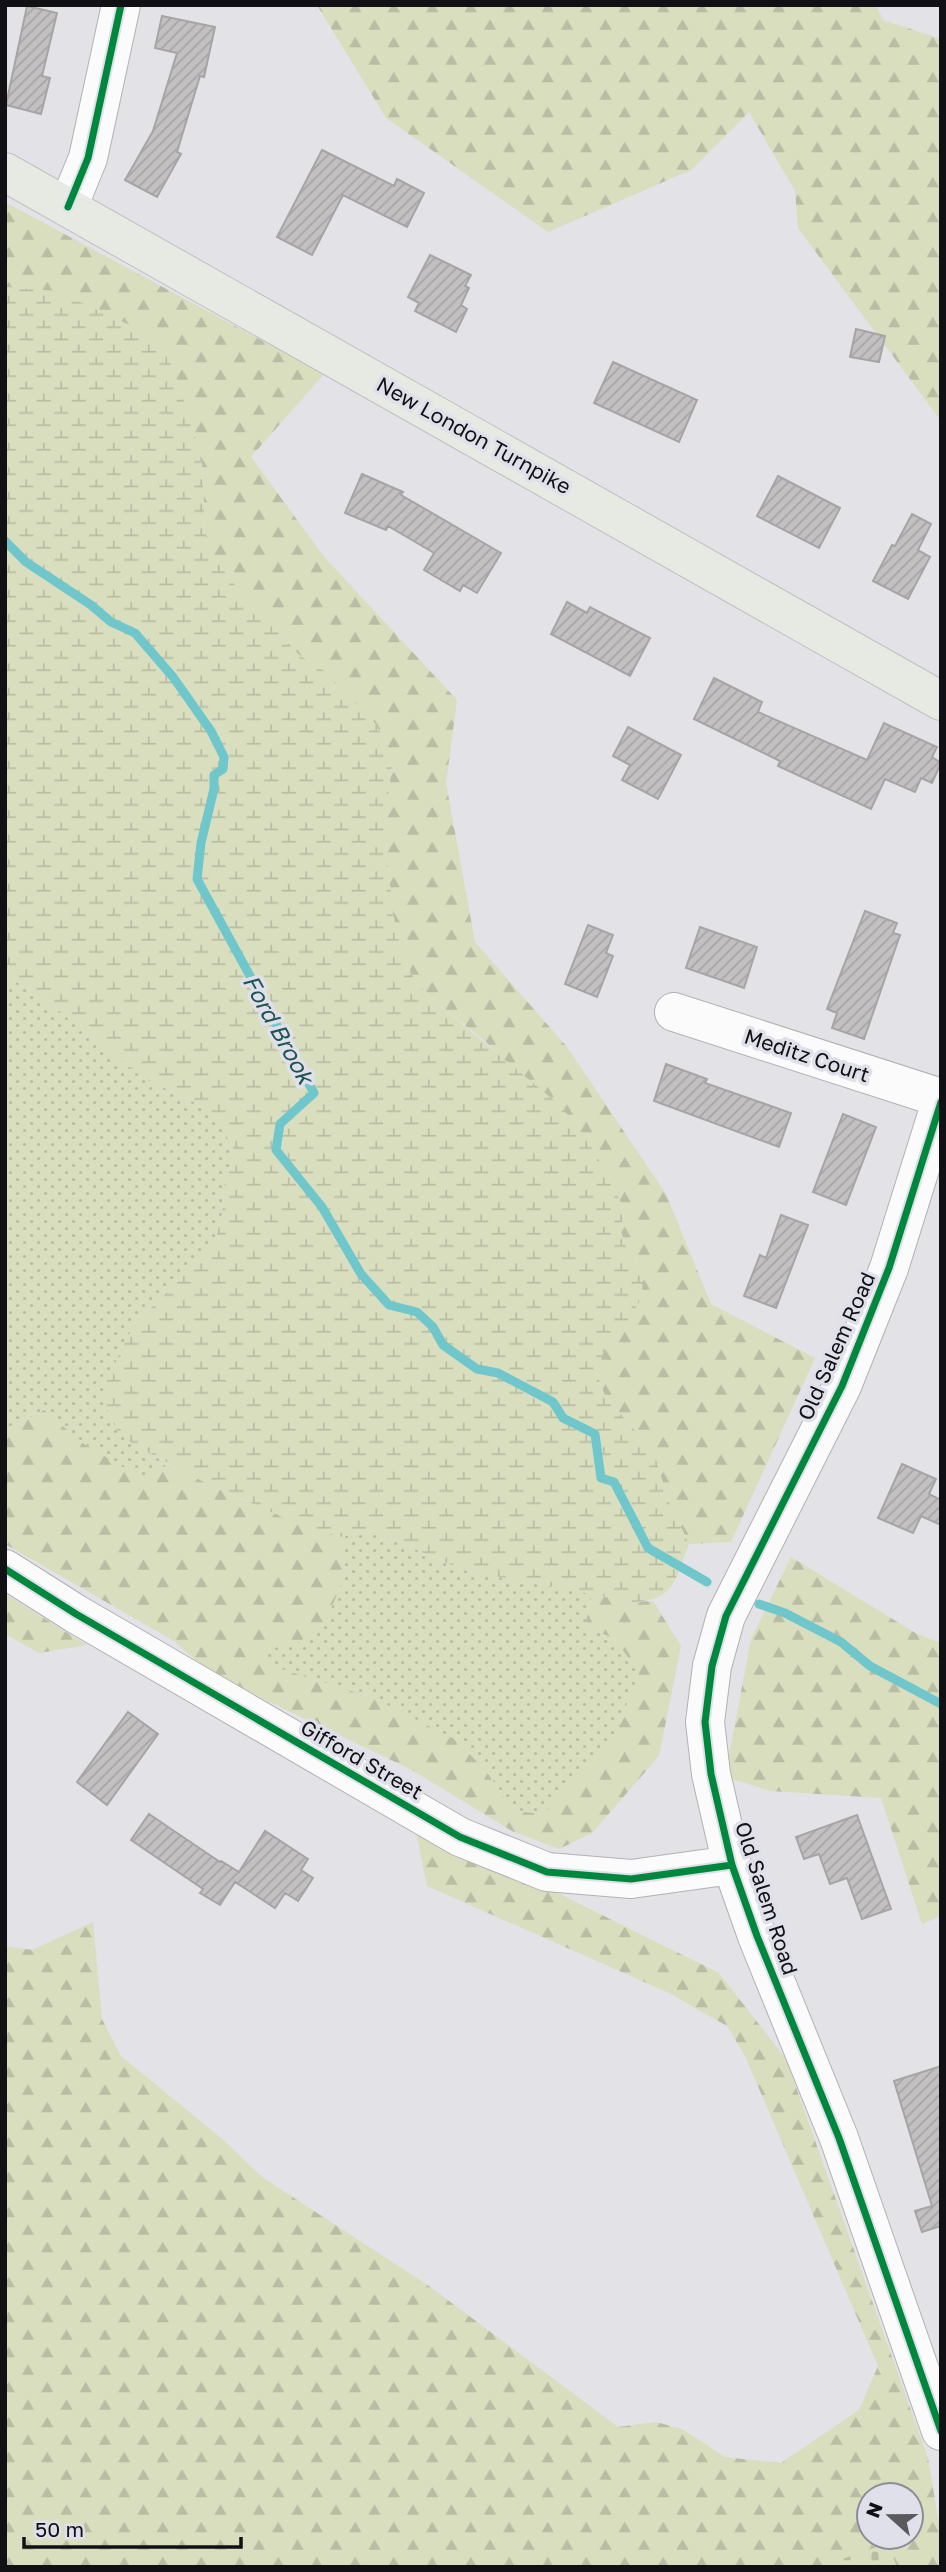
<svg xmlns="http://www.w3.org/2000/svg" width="946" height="2572" font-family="'Golos Text',sans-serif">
  <defs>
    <pattern id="grass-dots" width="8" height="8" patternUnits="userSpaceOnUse" patternTransform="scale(1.75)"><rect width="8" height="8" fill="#d9debf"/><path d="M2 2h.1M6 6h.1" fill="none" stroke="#b9bda3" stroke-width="1.8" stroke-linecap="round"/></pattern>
    <pattern id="forest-firs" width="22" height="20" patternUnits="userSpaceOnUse" patternTransform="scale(1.75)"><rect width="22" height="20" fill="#d9debf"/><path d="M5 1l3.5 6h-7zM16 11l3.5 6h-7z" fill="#b9bda3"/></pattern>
    <pattern id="wetland-marsh" width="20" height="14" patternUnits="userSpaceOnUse" patternTransform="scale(1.75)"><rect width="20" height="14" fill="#d9debf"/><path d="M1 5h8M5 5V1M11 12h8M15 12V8" fill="none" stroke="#b9bda3"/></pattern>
    <pattern id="cemetery-stones" width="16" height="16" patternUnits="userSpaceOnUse" patternTransform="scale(1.75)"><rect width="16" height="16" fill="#d9debf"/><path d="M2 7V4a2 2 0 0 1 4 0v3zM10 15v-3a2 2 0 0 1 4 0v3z" fill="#b9bda3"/></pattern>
    <pattern id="building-hatch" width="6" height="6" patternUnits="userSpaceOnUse" patternTransform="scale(1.75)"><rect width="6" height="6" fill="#c3c0c2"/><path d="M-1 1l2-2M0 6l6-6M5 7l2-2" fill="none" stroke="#a6a4a6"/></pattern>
  </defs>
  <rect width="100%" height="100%" fill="#e2e2e7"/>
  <path fill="url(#grass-dots)" d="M 5,974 L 59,1011 L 143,1078 L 207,1108 L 216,1117 L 235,1151 L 224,1187 L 222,1214 L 216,1238 L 200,1260 L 142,1317 L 134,1445 L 169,1464 L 143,1480 L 84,1444 L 44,1410 L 5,1431 Z
    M 371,1530 L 463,1570 L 592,1594 L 585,1626 L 615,1639 L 639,1673 L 611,1745 L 544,1814 L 514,1811 L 486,1771 L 374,1698 L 267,1665 L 267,1649 L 296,1644 L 343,1580 L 341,1537 Z"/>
  <path fill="url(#forest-firs)" fill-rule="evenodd" d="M 317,5 L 876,5 L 883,20 L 941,39 L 941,421 L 798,228 L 795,191 L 749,112 L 691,170 L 548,232 L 386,118 Z
    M 5,202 L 324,374 L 251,457 L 325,558 L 457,700 L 446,783 L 475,942 L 567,1047 L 666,1194 L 711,1304 L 815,1358 L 731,1542 L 689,1544 L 668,1500 L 654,1453 L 605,1396 L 597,1375 L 602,1353 L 631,1317 L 643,1273 L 629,1254 L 621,1232 L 623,1209 L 615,1187 L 590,1145 L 486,1042 L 428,996 L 413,977 L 396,933 L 387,861 L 386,812 L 392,765 L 386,742 L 374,723 L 322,669 L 299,655 L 233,583 L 214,557 L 205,535 L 202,462 L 190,418 L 166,350 L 5,288 Z
    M 44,1410 L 84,1444 L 143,1479 L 169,1464 C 224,1493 281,1518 341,1537 L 343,1580 L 324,1625 L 296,1644 L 267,1649 L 268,1665 L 374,1698 L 456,1740 L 486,1771 L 514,1811 L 544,1814 L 611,1745 L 639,1673 L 615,1639 L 585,1626 L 592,1594 L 633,1602 L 653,1601 L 681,1646 L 659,1756 L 592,1833 L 559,1849 L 512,1831 L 412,1770 L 213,1675 L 174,1641 L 5,1544 L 5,1431 Z
    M 791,1557 L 917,1634 L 941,1643 L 941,1916 L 922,1924 L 881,1798 L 771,1791 L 725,1777 L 751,1639 Z
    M 5,1594 L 87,1645 L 39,1653 L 5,1634 Z
    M 414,1822 L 719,1973 L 786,2059 L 928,2458 L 941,2536 L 941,2567 L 5,2567 L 5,1946 L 32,1950 L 93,1922 L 102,2019 L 121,2056 L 222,2139 L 262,2177 L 429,2286 L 618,2427 L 656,2422 L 682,2429 L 725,2457 L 781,2463 L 859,2410 L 878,2366 L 745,2056 L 727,2026 L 669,1993 L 427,1886 ZM 869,2495 L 911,2495 L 911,2537 L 869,2537 Z"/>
  <path fill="url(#wetland-marsh)" d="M 7,287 L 56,291 L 149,334 L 166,350 L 190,418 L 202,462 L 205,535 L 214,557 L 233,583 L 299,655 L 322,669 L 375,723 L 386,742 L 392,765 L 386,812 L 387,861 L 396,933 L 413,977 L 428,996 L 561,1106 L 590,1145 L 615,1187 L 623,1209 L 621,1232 L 629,1254 L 643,1273 L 642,1296 L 631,1317 L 603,1353 L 597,1375 L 605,1396 L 654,1453 L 668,1500 L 689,1544 C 675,1579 676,1600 633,1602 L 463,1570 L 371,1530 L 341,1537 L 293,1522 L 202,1481 L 134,1445 L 116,1429 L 105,1405 L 107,1380 L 128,1335 L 142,1317 L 200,1260 L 216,1238 L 222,1214 L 224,1187 L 235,1151 L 216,1117 L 207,1108 L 143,1078 L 59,1011 L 5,974 Z"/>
  <path fill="url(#cemetery-stones)" d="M 888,2543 L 897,2567 L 820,2567 Z"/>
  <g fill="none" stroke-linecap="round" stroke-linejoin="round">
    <path stroke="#70c7cb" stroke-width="9" d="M 5,541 L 26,562 L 91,605 L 111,622 L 135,633 L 173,677 L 211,731 L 224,757 L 223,769 L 214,775 L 214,789 L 201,843 L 197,879 L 314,1093 L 280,1124 L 276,1150 L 322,1207 L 361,1274 L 389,1305 L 417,1312 L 433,1327 L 443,1345 L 477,1369 L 498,1373 L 553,1402 L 563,1418 L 595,1434 L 601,1478 L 614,1482 L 648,1548 L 707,1582
      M 759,1604 L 785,1613 L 841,1642 L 870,1666 L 941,1704"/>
  </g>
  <path fill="url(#building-hatch)" stroke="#a7a4a6" stroke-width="2" d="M 27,6 L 57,13 L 42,76 L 50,78 L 41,114 L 6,105 Z
    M 162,16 L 215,27 L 204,77 L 200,76 L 177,152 L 181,154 L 157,197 L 125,180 L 153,131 L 177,53 L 155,48 Z
    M 322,150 L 394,186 L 397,179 L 424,193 L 407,227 L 343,195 L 312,255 L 277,237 Z
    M 430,255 L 471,275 L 465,286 L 469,288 L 461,305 L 467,309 L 456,332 L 415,311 L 419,303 L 408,297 Z
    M 856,329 L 885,336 L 879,362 L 850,357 Z
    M 613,362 L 697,400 L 679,442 L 594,403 Z
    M 362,474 L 403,492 L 401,495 L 501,553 L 477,593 L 463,585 L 460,591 L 424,570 L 434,553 L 388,526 L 386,530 L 345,513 Z
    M 778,476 L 840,508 L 819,548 L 757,516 Z
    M 912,514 L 931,524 L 918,550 L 930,557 L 908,599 L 873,581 L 892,545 L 895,546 Z
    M 567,602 L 587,613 L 590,607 L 650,638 L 630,676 L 551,634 Z
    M 714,678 L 762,702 L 758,712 L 867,760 L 884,723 L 937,747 L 932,757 L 941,763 L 932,783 L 921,778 L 915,792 L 885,779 L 871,809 L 778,766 L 780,761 L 694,719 Z
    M 628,727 L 681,755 L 658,799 L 622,780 L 630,765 L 613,756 Z
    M 865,911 L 897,923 L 893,933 L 900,935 L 864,1039 L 832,1028 L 837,1013 L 827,1009 Z
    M 588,925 L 613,935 L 606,953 L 613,956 L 597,997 L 565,984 Z
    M 700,927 L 757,947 L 744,988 L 686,968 Z
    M 666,1064 L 707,1079 L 705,1083 L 791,1113 L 779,1147 L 654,1101 Z
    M 843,1114 L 876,1127 L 846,1205 L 813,1192 Z
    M 781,1215 L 808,1225 L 776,1308 L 744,1296 L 760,1255 L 766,1258 Z
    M 902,1464 L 936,1479 L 929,1494 L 941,1500 L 941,1525 L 921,1516 L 913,1533 L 878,1518 Z
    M 128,1712 L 158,1734 L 107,1805 L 77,1782 Z
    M 149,1814 L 220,1862 L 221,1861 L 239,1872 L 265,1831 L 308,1859 L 301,1870 L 313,1878 L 298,1901 L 285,1893 L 275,1908 L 235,1882 L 220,1905 L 200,1893 L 203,1889 L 131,1840 Z
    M 857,1815 L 891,1909 L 862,1919 L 847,1878 L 830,1884 L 819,1854 L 804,1859 L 796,1837 Z
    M 941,2066 L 941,2226 L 922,2232 L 915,2211 L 932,2206 L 894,2081 Z"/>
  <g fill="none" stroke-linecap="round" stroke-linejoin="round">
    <defs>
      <path id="minor" d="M 68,207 L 88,158 L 121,5
        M 674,1012 L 941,1098
        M 941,1102 L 889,1268 L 842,1386 L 726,1616 L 712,1666 L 705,1722 L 711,1774 L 732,1865 L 757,1936 L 839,2138 L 941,2431
        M 5,1569 L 76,1614 L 460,1837 L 547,1872 L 631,1879 L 732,1865"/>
      <path id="major" d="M 5,172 L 941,701"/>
    </defs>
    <use href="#minor" stroke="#b2b2b6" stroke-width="40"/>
    <use href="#major" stroke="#c0c0c3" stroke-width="40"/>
    <use href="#minor" stroke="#fbfbfb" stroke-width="38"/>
    <use href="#major" stroke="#e6eae2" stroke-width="38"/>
    <defs>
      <path id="cycleway" d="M 68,207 L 88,158 L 121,5
        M 941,1102 L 889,1268 L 842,1386 L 726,1616 L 712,1666 L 705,1722 L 711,1774 L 732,1865 L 757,1936 L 839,2138 L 941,2431
        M 5,1569 L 76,1614 L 460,1837 L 547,1872 L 631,1879 L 732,1865"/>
    </defs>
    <use href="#cycleway" stroke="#dfe0ea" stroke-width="11"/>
    <use href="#cycleway" stroke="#00873e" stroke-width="7"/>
  </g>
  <g text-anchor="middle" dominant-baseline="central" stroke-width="7" stroke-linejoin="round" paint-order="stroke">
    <g font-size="21" fill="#111115" stroke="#dfe0ea">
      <text transform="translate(474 435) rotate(29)">New London Turnpike</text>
      <text transform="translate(807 1055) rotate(18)">Meditz Court</text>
      <text transform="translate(836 1346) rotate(-66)">Old Salem Road</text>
      <text transform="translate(362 1759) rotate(30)">Gifford Street</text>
      <text transform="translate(767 1898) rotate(72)">Old Salem Road</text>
    </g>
    <g font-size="23" font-style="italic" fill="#1f5355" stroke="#dfe0ea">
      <text transform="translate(279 1029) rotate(61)">Ford Brook</text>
    </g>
  </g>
  <rect width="946" height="2572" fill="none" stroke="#111115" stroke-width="14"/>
  <g transform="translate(890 2516) rotate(291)"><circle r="33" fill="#dfe0ea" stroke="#8d8d95" stroke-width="2"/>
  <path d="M0-5L12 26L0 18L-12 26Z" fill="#5a5a5e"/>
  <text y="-10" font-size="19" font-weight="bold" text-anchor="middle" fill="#111115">N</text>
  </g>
  <path d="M24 2537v10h217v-10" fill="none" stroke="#111115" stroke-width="3.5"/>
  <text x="35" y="2537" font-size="21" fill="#111115" stroke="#dfe0ea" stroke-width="5" paint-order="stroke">50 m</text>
</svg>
